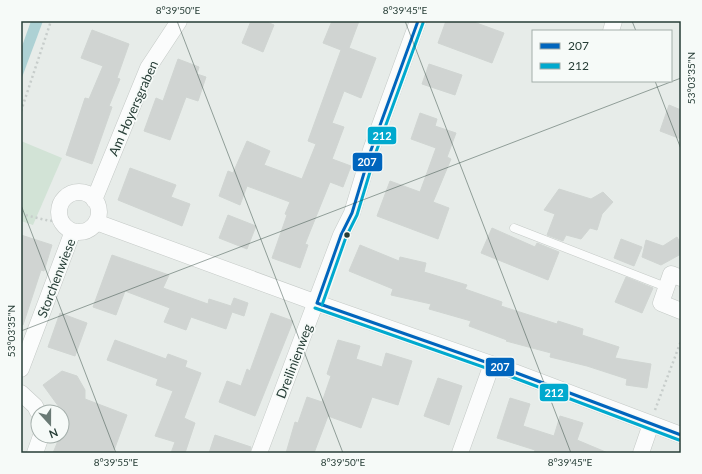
<svg xmlns="http://www.w3.org/2000/svg" width="702" height="474" font-family="Lato,sans-serif">
  <rect width="100%" height="100%" fill="#e7ece9"/>
  <path fill="#d2e3d6" d="M 21,141 L 62,158 L 33,225 L 21,221 Z"/>
  <path fill="#add1d4" d="M 31,21 L 43,21 L 21,80 L 21,49 Z"/>
  <path fill="#d0d4d2" stroke="#d0d5d2" d="M 251,21 L 265,21 L 274,25 L 263,52 L 242,43 Z
    M 332,21 L 359,21 L 349,48 L 376,58 L 361,98 L 344,91 L 332,123 L 344,127 L 332,159 L 351,166 L 343,187 L 330,182 L 305,244 L 308,245 L 300,268 L 272,258 L 287,215 L 285,214 L 290,202 L 247,186 L 240,205 L 219,196 L 228,171 L 233,173 L 247,141 L 270,151 L 264,165 L 302,179 L 316,144 L 308,141 L 341,50 L 323,43 Z
    M 446,21 L 471,21 L 504,33 L 492,63 L 438,43 Z
    M 92,30 L 129,44 L 117,78 L 120,79 L 109,106 L 112,107 L 92,164 L 66,155 L 85,98 L 89,99 L 103,66 L 81,58 Z
    M 178,59 L 199,67 L 197,74 L 206,77 L 198,101 L 186,97 L 170,140 L 144,131 L 156,98 L 163,101 Z
    M 429,64 L 462,75 L 455,95 L 422,84 Z
    M 669,105 L 681,110 L 681,139 L 660,131 Z
    M 420,113 L 437,119 L 435,126 L 456,133 L 447,157 L 451,159 L 433,202 L 449,208 L 438,239 L 377,216 L 390,181 L 420,192 L 436,148 L 411,139 Z
    M 130,168 L 176,185 L 171,197 L 190,204 L 182,226 L 118,200 Z
    M 559,189 L 591,199 L 603,192 L 613,202 L 602,214 L 597,230 L 590,228 L 581,239 L 566,235 L 563,241 L 547,235 L 555,214 L 544,210 Z
    M 228,215 L 256,226 L 247,249 L 219,238 Z
    M 492,228 L 535,247 L 537,243 L 559,252 L 548,280 L 481,253 Z
    M 21,235 L 52,245 L 44,271 L 41,270 L 23,325 L 21,324 Z
    M 677,237 L 681,244 L 681,254 L 661,265 L 642,257 L 646,240 L 663,246 Z
    M 621,239 L 642,247 L 634,266 L 614,258 Z
    M 360,245 L 399,261 L 400,257 L 426,263 L 424,272 L 467,285 L 465,289 L 502,302 L 501,306 L 557,324 L 558,321 L 583,329 L 582,335 L 619,347 L 615,358 L 651,364 L 647,388 L 626,385 L 627,379 L 587,366 L 550,357 L 551,353 L 506,341 L 507,340 L 469,326 L 471,321 L 429,309 L 431,304 L 391,295 L 393,289 L 349,271 Z
    M 112,255 L 169,275 L 163,288 L 208,304 L 209,299 L 231,306 L 234,298 L 248,303 L 244,316 L 232,312 L 226,329 L 191,317 L 186,330 L 164,322 L 170,308 L 125,291 L 116,315 L 93,307 Z
    M 626,277 L 653,288 L 642,313 L 615,302 Z
    M 60,313 L 87,323 L 75,356 L 48,347 Z
    M 271,313 L 293,321 L 255,416 L 219,402 L 227,381 L 241,386 L 247,369 L 250,371 Z
    M 115,340 L 166,359 L 168,354 L 187,361 L 185,367 L 201,373 L 184,418 L 195,423 L 185,453 L 171,453 L 175,442 L 155,436 L 173,391 L 156,385 L 158,379 L 107,360 Z
    M 338,340 L 360,346 L 356,359 L 382,367 L 386,353 L 412,361 L 398,405 L 372,397 L 361,428 L 328,416 L 314,453 L 286,453 L 295,422 L 298,423 L 307,397 L 322,402 L 331,376 L 327,374 Z
    M 62,371 L 77,376 L 85,390 L 85,399 L 127,415 L 113,453 L 53,453 L 60,436 L 62,436 L 62,430 L 67,418 L 43,385 Z
    M 438,378 L 462,386 L 449,425 L 424,416 Z
    M 510,398 L 530,404 L 523,426 L 554,436 L 560,416 L 583,423 L 577,440 L 608,453 L 534,453 L 535,450 L 497,438 Z
    M 215,435 L 251,447 L 250,453 L 209,453 Z"/>
  <g fill="none" stroke-linecap="round" stroke-linejoin="round">
    <defs>
      <path id="service" d="M 514,228 L 666,287"/>
      <path id="minor" d="M 611,31 L 614,21
        M59 212a20 20 0 1 1 40 0a20 20 0 1 1-40 0Z
        M 94,200 L 148,68 L 179,21
        M 96,222 L 317,303 L 514,372 L 681,435
        M 681,278 L 671,274 L 661,303 L 681,311
        M 21,369 L 73,231
        M 21,393 L 35,406 L 38,412
        M 35,453 L 41,436
        M 259,453 L 341,235 L 352,213 L 371,150 L 418,21
        M 460,453 L 492,364
        M 641,453 L 651,424"/>
    </defs>
    <use href="#service" stroke="#c4c9c6" stroke-width="9"/>
    <use href="#minor" stroke="#c4c9c6" stroke-width="17"/>
    <path stroke="#c7cdcb" stroke-width="2.5" stroke-dasharray="2 3" stroke-linecap="butt" d="M 21,111 L 51,21
      M 21,214 L 50,221 L 60,219
      M 655,410 L 681,341"/>
    <use href="#service" stroke="#fbfcfc" stroke-width="8"/>
    <use href="#minor" stroke="#fbfcfc" stroke-width="16"/>
    <defs>
      <path id="bus-1" d="M 317,303 L 514,372 L 681,435
        M 317,303 L 341,235 L 352,213 L 371,150 L 418,21"/>
      <path id="bus-2" d="M 322,305 L 346,237 L 357,215 L 376,152 L 423,23
        M 315,308 L 512,377 L 679,440"/>
    </defs>
    <use href="#bus-1" stroke="#f6faf8" stroke-width="6"/>
    <use href="#bus-2" stroke="#f6faf8" stroke-width="6"/>
    <use href="#bus-1" stroke="#0065bd" stroke-width="3"/>
    <use href="#bus-2" stroke="#00a9ce" stroke-width="3"/>
  </g>
  <path fill="none" stroke="#263d36" stroke-width="1" stroke-opacity="0.45" d="M 177,21 L 343,453M 405,21 L 571,453M 632,21 L 636,31M 655,81 L 681,149M 21,205 L 116,453M 21,331 L 681,78"/>
  <circle fill="#263d36" stroke="#f6faf8" stroke-width="1.5" cx="347" cy="235" r="3.5"/>
  <g text-anchor="middle" dominant-baseline="central" stroke-width="3.5" stroke-linejoin="round" paint-order="stroke">
    <g font-size="13" fill="#263d36" stroke="#f6faf8">
      <text transform="translate(133 108) rotate(-66)">Am Hoyersgraben</text>
      <text transform="translate(56 278) rotate(-69)">Storchenwiese</text>
      <text transform="translate(294 361) rotate(-69)">Dreilinienweg</text>
    </g>
  </g>
  <g stroke="#f6faf8" stroke-width="1.5">
    <rect x="367" y="126" width="30" height="19" rx="4" fill="#00a9ce"/>
    <rect x="352" y="152" width="31" height="20" rx="4" fill="#0065bd"/>
    <rect x="485" y="357" width="30" height="20" rx="4" fill="#0065bd"/>
    <rect x="539" y="383" width="30" height="19" rx="4" fill="#00a9ce"/>
  </g>
  <g font-size="11" text-anchor="middle" font-weight="bold" fill="#fff">
    <text x="382" y="140">212</text>
    <text x="367" y="166">207</text>
    <text x="500" y="371">207</text>
    <text x="554" y="397">212</text>
  </g>
  <rect width="702" height="474" fill="none" stroke="#f6faf8" stroke-width="44"/>
  <rect x="532" y="30" width="140" height="52" fill="#f6faf8" stroke="#a3aeaa"/>
  <rect x="540" y="43" width="20" height="6" fill="#0065bd" stroke="#a3aeaa"/>
  <text x="568" y="50" font-size="12" fill="#263d36">207</text>
  <rect x="540" y="63" width="20" height="6" fill="#00a9ce" stroke="#a3aeaa"/>
  <text x="568" y="70" font-size="12" fill="#263d36">212</text>
  <g transform="translate(50 424) rotate(159)"><circle r="19" fill="#f6faf8" stroke="#a3aeaa"/>
  <path d="M0-3L7 15L0 10L-7 15Z" fill="#6a7a75"/>
  <text y="-6" font-size="11" font-weight="bold" text-anchor="middle" fill="#263d36">N</text>
  </g>
  <rect x="22" y="22" width="658" height="430" fill="none" stroke="#263d36" stroke-width="1.5"/>
  <g font-size="10" text-anchor="middle" fill="#263d36">
    <text x="178" y="14">8°39'50"E</text>
    <text x="405" y="14">8°39'45"E</text>
    <text transform="translate(691 78) rotate(-90)" y="4">53°03'35"N</text>
    <text transform="translate(11 331) rotate(-90)" y="4">53°03'35"N</text>
    <text x="116" y="466">8°39'55"E</text>
    <text x="343" y="466">8°39'50"E</text>
    <text x="570" y="466">8°39'45"E</text>
  </g>
</svg>
